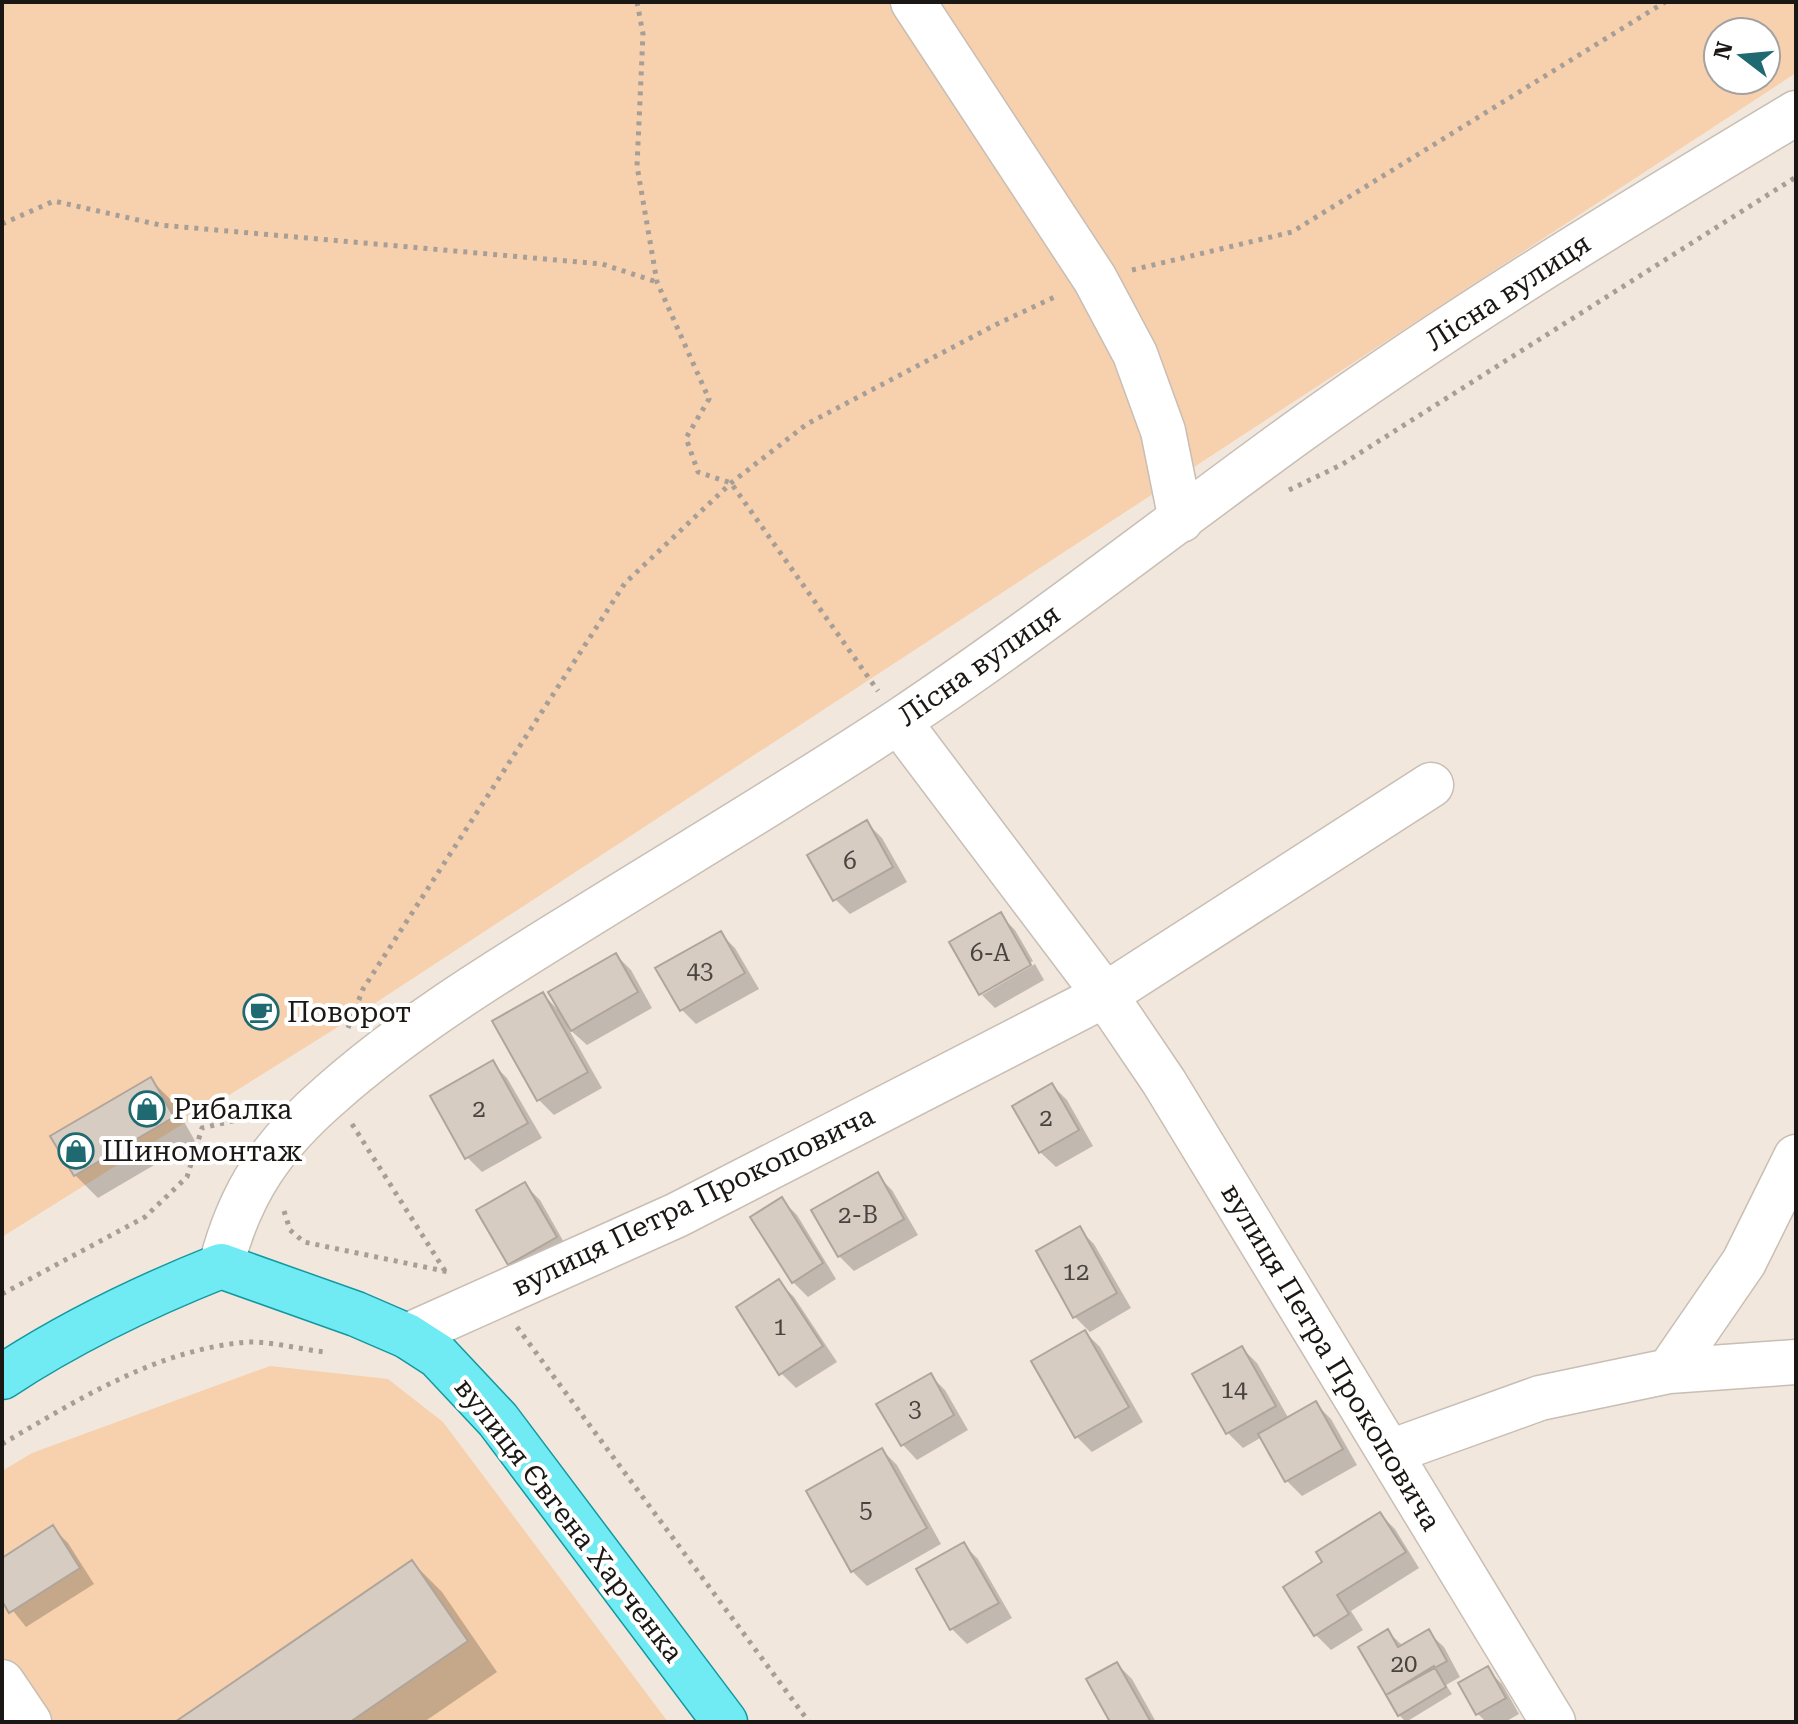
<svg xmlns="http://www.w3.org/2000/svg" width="1798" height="1724" font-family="'Roboto Serif',serif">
  <rect width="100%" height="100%" fill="#f2e7dd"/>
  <path fill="#f7d1ad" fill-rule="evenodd" d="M 2,2 L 1796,2 L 1796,73 L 357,1015 L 2,1237 ZM 1718,32 L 1766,32 L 1766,80 L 1718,80 Z
    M 270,1366 L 388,1379 L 443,1422 L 668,1722 L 2,1722 L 2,1471 L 32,1453 Z"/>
  <path fill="#0003" d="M 867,823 L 882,838 L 907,882 L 850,914 L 835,899 Z
    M 1000,915 L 1015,930 L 1033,961 L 982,990 L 982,995 L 980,993 Z
    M 720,933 L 735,948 L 759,989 L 696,1024 L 681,1009 Z
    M 616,955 L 631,970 L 652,1008 L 587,1045 L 568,1028 L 602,1088 L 554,1115 L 539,1100 L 495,1022 L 543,994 L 560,1012 Z
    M 1035,964 L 1044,980 L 995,1008 L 982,995 Z
    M 492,1063 L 507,1078 L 542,1138 L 482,1172 L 467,1157 Z
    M 150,1079 L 173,1102 L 195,1141 L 98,1198 L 75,1175 L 53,1137 Z
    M 1052,1085 L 1067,1100 L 1093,1146 L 1056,1167 L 1040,1152 L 1015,1107 Z
    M 877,1175 L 892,1190 L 918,1235 L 854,1271 L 839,1256 Z
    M 525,1185 L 540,1200 L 570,1253 L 524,1279 L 509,1264 Z
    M 782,1200 L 797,1215 L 836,1279 L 808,1297 L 793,1282 Z
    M 1079,1229 L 1094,1244 L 1131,1308 L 1090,1332 L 1075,1317 Z
    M 779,1282 L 794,1297 L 837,1362 L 796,1388 L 781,1373 Z
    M 1085,1332 L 1100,1347 L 1143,1422 L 1092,1452 L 1077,1437 Z
    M 1242,1348 L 1257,1363 L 1289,1419 L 1316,1404 L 1331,1419 L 1357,1465 L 1302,1496 L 1287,1481 L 1262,1437 L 1243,1448 L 1228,1433 L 1195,1375 Z
    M 930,1375 L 945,1390 L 968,1430 L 917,1460 L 902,1444 Z
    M 882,1450 L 897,1465 L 941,1544 L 867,1586 L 852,1571 Z
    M 1380,1514 L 1395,1529 L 1419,1568 L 1351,1611 L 1363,1630 L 1331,1650 L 1316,1635 L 1325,1563 Z
    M 53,1528 L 68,1543 L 94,1584 L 26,1627 L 2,1597 L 2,1560 Z
    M 963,1544 L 978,1559 L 1012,1618 L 967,1644 L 952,1629 L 919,1570 Z
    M 412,1562 L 442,1592 L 497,1672 L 424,1722 L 178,1722 Z
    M 1388,1632 L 1403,1646 L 1428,1632 L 1444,1647 L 1460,1677 L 1446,1685 L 1452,1694 L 1406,1722 L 1399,1715 Z
    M 1117,1664 L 1132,1679 L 1156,1722 L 1113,1722 Z
    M 1487,1669 L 1502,1684 L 1519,1714 L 1505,1722 L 1486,1722 L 1478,1714 Z"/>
  <path fill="#d7ccc2" stroke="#afa59b" stroke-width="2" d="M 867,820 L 893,867 L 833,901 L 807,855 Z
    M 1001,912 L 1031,965 L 979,995 L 949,942 Z
    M 721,931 L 745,973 L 680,1011 L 655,968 Z
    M 616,953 L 638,992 L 571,1031 L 548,992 Z
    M 543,992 L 588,1072 L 537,1101 L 492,1021 Z
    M 493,1060 L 528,1123 L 465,1159 L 430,1096 Z
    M 151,1077 L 174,1117 L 74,1176 L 50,1136 Z
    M 1052,1083 L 1079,1130 L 1039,1153 L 1012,1106 Z
    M 878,1172 L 904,1219 L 838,1257 L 811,1210 Z
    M 525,1182 L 557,1237 L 508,1265 L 476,1210 Z
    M 782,1197 L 823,1263 L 792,1283 L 750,1217 Z
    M 1080,1226 L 1117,1293 L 1073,1318 L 1036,1251 Z
    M 779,1279 L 823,1346 L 779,1375 L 736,1307 Z
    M 1085,1330 L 1129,1407 L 1075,1438 L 1031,1361 Z
    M 1242,1346 L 1276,1406 L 1226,1434 L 1192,1374 Z
    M 931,1373 L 954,1415 L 901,1446 L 876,1404 Z
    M 1316,1401 L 1343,1449 L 1285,1482 L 1258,1434 Z
    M 882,1448 L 927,1528 L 851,1572 L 806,1491 Z
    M 1380,1512 L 1406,1552 L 1337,1595 L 1349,1614 L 1314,1636 L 1283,1587 L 1322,1562 L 1316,1552 Z
    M 53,1525 L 80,1568 L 9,1613 L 2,1601 L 2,1558 Z
    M 964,1542 L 999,1603 L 950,1630 L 916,1569 Z
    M 412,1560 L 468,1641 L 350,1722 L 175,1722 Z
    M 1388,1629 L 1398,1647 L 1429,1629 L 1447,1661 L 1386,1695 L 1358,1647 Z
    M 1117,1662 L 1151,1722 L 1110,1722 L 1086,1679 Z
    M 1434,1666 L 1446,1687 L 1398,1716 L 1386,1695 Z
    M 1488,1666 L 1506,1698 L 1476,1715 L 1458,1683 Z"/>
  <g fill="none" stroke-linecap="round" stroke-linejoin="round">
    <defs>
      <path id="minor" d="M 913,2 L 1095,279 L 1135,354 L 1163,431 L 1181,520
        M 899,722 L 1105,995 L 1164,1082 L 1553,1722
        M 221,1266 C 240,1191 273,1144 331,1094 C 402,1031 485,979 566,929 C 678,859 792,792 902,719 C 1037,629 1164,529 1295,434 C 1456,318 1626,215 1796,113
        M 407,1336 L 677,1215 L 1105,995 L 1431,785
        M 1669,1371 L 1744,1262 L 1796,1157
        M 1390,1452 L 1540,1398 L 1669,1371 L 1796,1362
        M 2,1682 L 29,1722"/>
      <path id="major" d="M 2,1377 C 72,1331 143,1297 221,1266 L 356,1314 L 407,1336 L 438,1356 L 498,1420 L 725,1722"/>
    </defs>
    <use href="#minor" stroke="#c8beb4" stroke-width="47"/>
    <use href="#major" stroke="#1498a0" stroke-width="47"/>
    <path stroke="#a79f97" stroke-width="5" stroke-dasharray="4 6" stroke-linecap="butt" d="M 637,2 L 643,34 L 637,166 L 657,282 L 709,399 L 686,438 L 698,472 L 731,483 L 878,691
      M 2,224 L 54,201 L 160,225 L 602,264 L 657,282
      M 1132,270 L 1292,232 L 1665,2
      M 1289,490 L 1341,465 L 1796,177
      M 348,1028 L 363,989 L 625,583 L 731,483 L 807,424 L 995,325 L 1059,295
      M 352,1124 L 445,1271
      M 284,1211 L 290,1230 L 304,1242 L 449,1272
      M 2,1294 L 145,1217 L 187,1177 L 202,1128 L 254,1116
      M 517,1327 L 809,1722
      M 2,1444 C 76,1401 151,1353 238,1343 C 264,1339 297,1349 324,1352"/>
    <use href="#minor" stroke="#fff" stroke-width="44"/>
    <use href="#major" stroke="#70ebf3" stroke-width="44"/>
  </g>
  <defs>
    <symbol id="cafe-ring" viewBox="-11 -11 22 22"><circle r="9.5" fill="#fff" stroke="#1e6a70" stroke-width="1.5"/><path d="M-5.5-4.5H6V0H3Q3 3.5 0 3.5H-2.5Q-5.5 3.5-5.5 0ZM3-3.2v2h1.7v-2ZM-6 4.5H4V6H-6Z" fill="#1e6a70"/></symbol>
    <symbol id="shop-ring" viewBox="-11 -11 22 22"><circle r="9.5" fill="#fff" stroke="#1e6a70" stroke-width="1.5"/><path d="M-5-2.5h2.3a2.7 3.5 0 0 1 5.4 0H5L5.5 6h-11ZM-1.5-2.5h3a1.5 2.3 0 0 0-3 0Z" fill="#1e6a70"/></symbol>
  </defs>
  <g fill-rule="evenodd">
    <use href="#cafe-ring" x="241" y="992" width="40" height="40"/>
    <use href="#shop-ring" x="127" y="1089" width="40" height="40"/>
    <use href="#shop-ring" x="56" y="1131" width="40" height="40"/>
  </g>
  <g text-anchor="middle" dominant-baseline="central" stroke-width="8" stroke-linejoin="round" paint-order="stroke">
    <g font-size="24" fill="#4a4440">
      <text x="850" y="861">6</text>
      <text x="990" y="953">6-А</text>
      <text x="700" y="971">43</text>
      <text x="479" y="1109">2</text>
      <text x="1046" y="1118">2</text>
      <text x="858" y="1215">2-В</text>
      <text x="1076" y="1272">12</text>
      <text x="780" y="1327">1</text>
      <text x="1234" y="1390">14</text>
      <text x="915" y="1409">3</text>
      <text x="866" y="1510">5</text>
      <text x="1404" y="1664">20</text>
    </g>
    <g font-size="28" fill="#1b1714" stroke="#fff">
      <text transform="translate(1508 292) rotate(-33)">Лісна вулиця</text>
      <text transform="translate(979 665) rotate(-35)">Лісна вулиця</text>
      <text transform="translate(693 1201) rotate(-26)">вулиця Петра Прокоповича</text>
      <text transform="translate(1331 1357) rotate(59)">вулиця Петра Прокоповича</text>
      <text transform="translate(569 1520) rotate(52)">вулиця Євгена Харченка</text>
    </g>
    <g font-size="28" fill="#1b1714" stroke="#fff" text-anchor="start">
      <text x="287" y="1012">Поворот</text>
      <text x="173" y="1109">Рибалка</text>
      <text x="102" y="1151">Шиномонтаж</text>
    </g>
  </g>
  <rect width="1798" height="1724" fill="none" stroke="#1b1714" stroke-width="8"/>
  <g transform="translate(1742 56) rotate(286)"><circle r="38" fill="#ffffff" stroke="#a4a2a1" stroke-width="2"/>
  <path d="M0-6L14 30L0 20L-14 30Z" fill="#1e6a70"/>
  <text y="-12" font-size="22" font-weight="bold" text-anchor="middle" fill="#1b1714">N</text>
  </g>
</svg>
